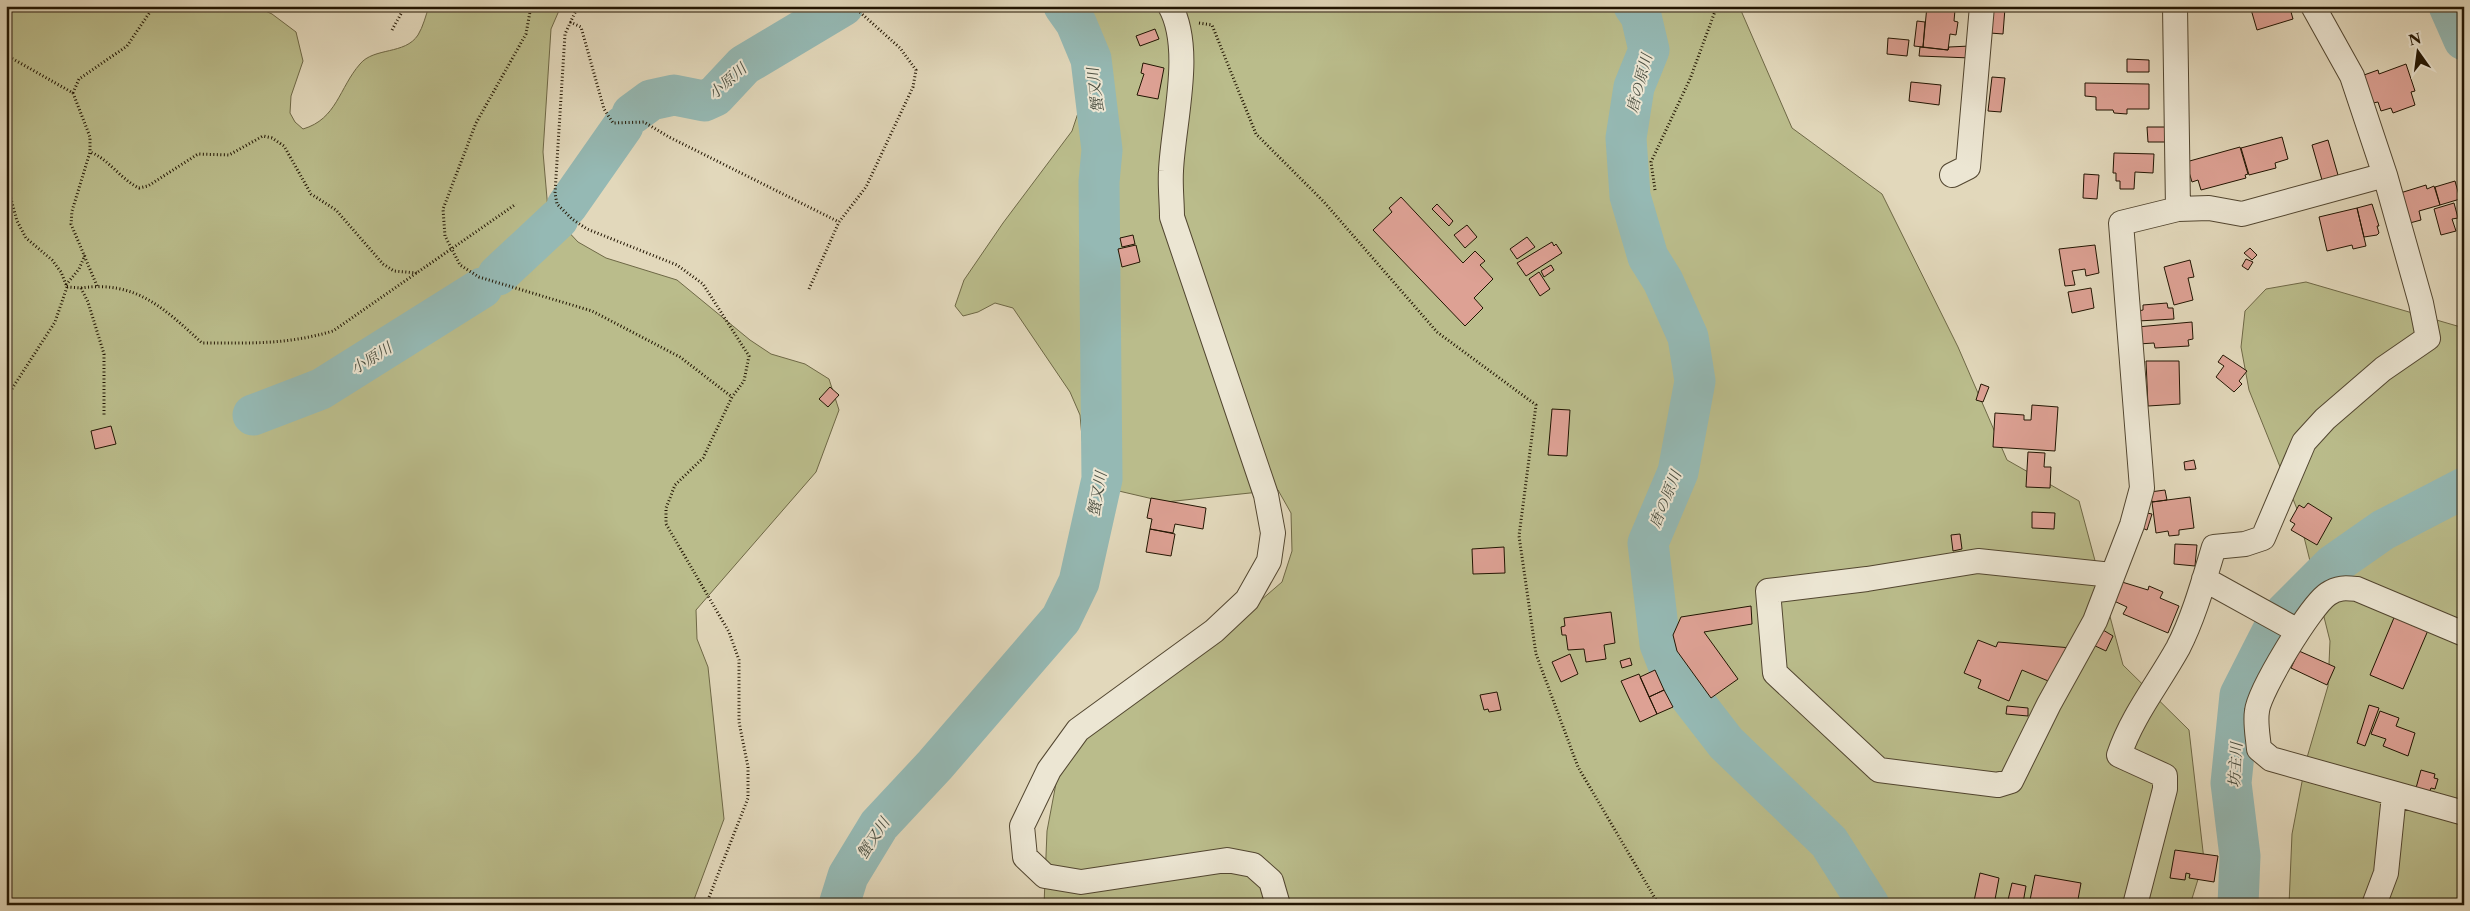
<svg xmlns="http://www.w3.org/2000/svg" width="2470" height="911" font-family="'Libre Caslon Text','Noto Serif JP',serif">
  <rect width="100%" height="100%" fill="#e2d8bb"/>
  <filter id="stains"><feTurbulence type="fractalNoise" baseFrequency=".004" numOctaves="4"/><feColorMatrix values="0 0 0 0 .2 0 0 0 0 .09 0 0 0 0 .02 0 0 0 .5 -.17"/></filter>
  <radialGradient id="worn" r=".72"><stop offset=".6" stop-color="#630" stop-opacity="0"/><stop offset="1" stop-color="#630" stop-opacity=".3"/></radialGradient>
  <path fill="#babc8b" stroke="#6e6846" d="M 6,6 L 255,6 L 272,14 L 296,32 L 303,61 L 291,96 L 290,113 L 295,122 L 303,129 C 337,119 339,88 360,64 C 374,47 405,55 418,35 C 423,27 426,15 429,6 L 561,6 L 551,29 L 543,152 L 548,210 L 578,242 L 606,258 L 677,280 L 750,340 L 771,354 L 805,364 L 829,379 L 839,410 L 816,472 L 696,610 L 697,639 L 708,667 L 724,819 L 692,905 L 6,905 Z
    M 1046,6 L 1739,6 L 1792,128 L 1882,194 L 1958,347 L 2007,460 L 2079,501 L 2123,665 L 2189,730 L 2204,860 L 2190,905 L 1044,905 L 1047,831 L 1057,778 L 1073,748 L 1232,625 L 1282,582 L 1292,551 L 1291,513 L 1278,490 L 1166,502 L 1093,485 L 1085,470 L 1080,415 L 1070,392 L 1013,308 L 995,303 L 978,312 L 963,316 L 955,306 L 964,280 L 1003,223 L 1072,131 L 1089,80 L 1086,63 Z
    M 2453,6 L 2464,6 L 2464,57 Z
    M 2306,282 L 2464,328 L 2464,905 L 2289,905 L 2292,834 L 2306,761 L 2328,686 L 2330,641 L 2297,509 L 2249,390 L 2241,347 L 2245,311 L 2266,289 Z"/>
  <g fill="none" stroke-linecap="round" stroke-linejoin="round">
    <path stroke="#95b9b4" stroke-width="41" d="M 1634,6 L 1641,16 L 1649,50 L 1634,87 L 1626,138 L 1630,196 L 1648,257 L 1663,281 L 1688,337 L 1695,381 L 1678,472 L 1648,543 L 1660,644 L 1671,672 L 1726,743 L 1829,842 L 1869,905
      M 2449,6 L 2464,40
      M 632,114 L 651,100 L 674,95 L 704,101 L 715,96 L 744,65 L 843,6
      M 567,206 L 623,126
      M 498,275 L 558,219
      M 253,415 L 321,389 L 482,288
      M 2285,613 L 2333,565 L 2383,530 L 2464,488
      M 839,905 L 848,876 L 879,825 L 935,765 L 1061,619 L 1079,582 L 1102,479 L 1099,182 L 1102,150 L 1091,59 L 1076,23 L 1064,6
      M 2238,905 L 2240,856 L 2231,783 L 2240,695 L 2272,632"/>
  </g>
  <path fill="#dda194" stroke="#221502" d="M 1927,6 L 1967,6 L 1966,11 L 1955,10 L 1954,21 L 1958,22 L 1956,35 L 1950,34 L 1948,50 L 1923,47 Z
    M 2250,6 L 2297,6 L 2298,10 L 2291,12 L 2293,19 L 2257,30 Z
    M 1992,7 L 2005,8 L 2003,34 L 1990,33 Z
    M 1917,21 L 1925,22 L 1923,47 L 1914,46 Z
    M 1155,29 L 1159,39 L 1140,46 L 1136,36 Z
    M 1888,38 L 1909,40 L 1907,56 L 1887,54 Z
    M 1970,46 L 1971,58 L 1919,56 L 1920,47 L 1948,50 L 1949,47 Z
    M 2127,59 L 2149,60 L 2149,72 L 2127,72 Z
    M 1143,63 L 1164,68 L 1158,99 L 1137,95 L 1144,74 L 1141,73 Z
    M 2406,64 L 2415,91 L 2411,92 L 2415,105 L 2393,113 L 2391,108 L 2381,111 L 2378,102 L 2373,103 L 2364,75 L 2378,70 L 2379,74 Z
    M 1992,77 L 2005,78 L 2001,112 L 1988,111 Z
    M 1911,82 L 1941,85 L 1939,105 L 1909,101 Z
    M 2085,83 L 2149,84 L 2149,109 L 2127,109 L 2127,114 L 2114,113 L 2113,110 L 2096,110 L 2096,97 L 2085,96 Z
    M 2147,127 L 2168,127 L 2168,142 L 2148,142 Z
    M 2282,137 L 2288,159 L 2275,163 L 2276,168 L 2249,175 L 2241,148 Z
    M 2328,140 L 2338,175 L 2322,180 L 2312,145 Z
    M 2240,147 L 2248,174 L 2245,175 L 2246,178 L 2201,190 L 2198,180 L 2192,182 L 2186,162 Z
    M 2114,153 L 2154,154 L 2153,173 L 2135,172 L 2134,189 L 2120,189 L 2120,181 L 2116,181 L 2116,173 L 2113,173 Z
    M 2084,174 L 2099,175 L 2097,199 L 2083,198 Z
    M 2455,181 L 2460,199 L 2440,205 L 2435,187 Z
    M 2426,185 L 2427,189 L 2434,186 L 2440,205 L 2419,211 L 2421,220 L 2406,224 L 2397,194 Z
    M 1401,197 L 1463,263 L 1475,251 L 1485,261 L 1480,265 L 1493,279 L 1474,298 L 1483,308 L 1465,326 L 1373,230 L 1392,212 L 1389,208 Z
    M 2454,203 L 2458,218 L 2452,219 L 2456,231 L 2441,235 L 2434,209 Z
    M 1437,204 L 1453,221 L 1449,226 L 1432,209 Z
    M 2372,204 L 2379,226 L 2377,226 L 2379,233 L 2377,235 L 2364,237 L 2357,208 Z
    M 2357,208 L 2366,246 L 2353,249 L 2352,245 L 2327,251 L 2319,217 Z
    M 1467,225 L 1477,237 L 1465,248 L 1454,235 Z
    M 1133,235 L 1135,244 L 1122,247 L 1120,238 Z
    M 1527,237 L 1535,247 L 1517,259 L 1510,249 Z
    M 1552,242 L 1554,246 L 1556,244 L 1562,253 L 1526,276 L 1517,263 Z
    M 1136,245 L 1140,262 L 1122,267 L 1118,249 Z
    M 2095,245 L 2099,273 L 2086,276 L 2085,269 L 2072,271 L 2075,285 L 2065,286 L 2059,249 Z
    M 2250,248 L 2257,255 L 2252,260 L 2244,253 Z
    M 2246,259 L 2253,262 L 2248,270 L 2242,266 Z
    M 2190,260 L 2194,277 L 2188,278 L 2193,300 L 2174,305 L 2164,267 Z
    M 1551,265 L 1554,270 L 1544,277 L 1541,271 Z
    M 1539,272 L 1550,289 L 1540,296 L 1529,279 Z
    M 2091,288 L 2094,308 L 2072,313 L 2068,292 Z
    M 2167,303 L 2168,308 L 2173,308 L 2174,319 L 2138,321 L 2138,311 L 2143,310 L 2143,305 Z
    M 2192,322 L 2193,339 L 2188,340 L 2189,346 L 2155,348 L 2154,343 L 2138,344 L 2137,327 Z
    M 2223,355 L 2247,371 L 2239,381 L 2242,384 L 2234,392 L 2216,377 L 2224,366 L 2218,362 Z
    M 2146,361 L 2179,361 L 2180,404 L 2148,406 Z
    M 1981,384 L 1989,387 L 1983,402 L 1976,400 Z
    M 830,387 L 839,395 L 828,407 L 819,399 Z
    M 2032,405 L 2058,407 L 2055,451 L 1993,447 L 1995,413 L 2024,415 L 2024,420 L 2031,420 Z
    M 1552,409 L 1570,410 L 1567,456 L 1548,455 Z
    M 111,426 L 116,444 L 95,449 L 91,431 Z
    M 2028,452 L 2045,453 L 2044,467 L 2051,467 L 2050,488 L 2026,487 Z
    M 2194,460 L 2196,469 L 2185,470 L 2184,462 Z
    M 2165,490 L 2167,500 L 2152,502 L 2150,492 Z
    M 2190,497 L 2194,528 L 2179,530 L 2179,535 L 2169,536 L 2168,531 L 2156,533 L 2152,502 Z
    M 1151,498 L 1206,508 L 1203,529 L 1175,524 L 1173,533 L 1150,529 L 1152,519 L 1147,518 Z
    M 2308,503 L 2332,518 L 2317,545 L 2291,530 L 2295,524 L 2290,521 L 2299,505 L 2304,508 Z
    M 2032,512 L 2055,513 L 2054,529 L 2032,528 Z
    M 2147,513 L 2152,514 L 2147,530 L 2142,528 Z
    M 1150,529 L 1175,534 L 1171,556 L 1146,552 Z
    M 1960,534 L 1962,549 L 1953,551 L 1951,535 Z
    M 2175,544 L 2197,545 L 2195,566 L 2174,564 Z
    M 1504,547 L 1505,573 L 1473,574 L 1472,549 Z
    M 2122,582 L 2148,590 L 2149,586 L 2163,592 L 2160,598 L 2179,606 L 2168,633 L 2123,614 L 2127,607 L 2114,601 Z
    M 1751,606 L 1752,624 L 1704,632 L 1738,679 L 1711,698 L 1677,651 L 1673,635 L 1681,617 Z
    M 1611,612 L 1615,643 L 1604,645 L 1606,659 L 1586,662 L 1584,649 L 1568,650 L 1566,635 L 1562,635 L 1561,627 L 1565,626 L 1564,618 Z
    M 2396,613 L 2429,628 L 2403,689 L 2370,675 Z
    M 2098,627 L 2113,636 L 2106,651 L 2091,644 Z
    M 1978,640 L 1996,647 L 1998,642 L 2072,648 L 2053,683 L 2022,670 L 2009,701 L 1978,688 L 1981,680 L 1964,673 Z
    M 2299,651 L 2335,667 L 2327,685 L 2291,668 Z
    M 1570,654 L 1578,674 L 1561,682 L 1552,662 Z
    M 1630,658 L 1632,665 L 1622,668 L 1620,661 Z
    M 1655,670 L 1664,690 L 1649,697 L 1640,677 Z
    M 1639,674 L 1657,714 L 1640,722 L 1621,681 Z
    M 1664,690 L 1673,707 L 1657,714 L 1649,697 Z
    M 1497,692 L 1501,710 L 1489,712 L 1488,709 L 1484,710 L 1480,695 Z
    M 2369,705 L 2379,708 L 2365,746 L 2357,743 Z
    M 2007,706 L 2028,708 L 2028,716 L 2006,714 Z
    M 2380,711 L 2399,718 L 2396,726 L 2415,733 L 2408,756 L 2383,746 L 2386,739 L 2371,734 Z
    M 2421,770 L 2435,774 L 2434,778 L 2438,779 L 2435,789 L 2431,788 L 2429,793 L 2416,788 Z
    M 2175,850 L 2218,856 L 2214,882 L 2189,878 L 2190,874 L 2186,873 L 2185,880 L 2170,878 Z
    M 1980,873 L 1999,878 L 1994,905 L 1974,901 Z
    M 2035,875 L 2081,883 L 2077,905 L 2029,905 Z
    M 2012,883 L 2026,886 L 2023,903 L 2008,900 Z"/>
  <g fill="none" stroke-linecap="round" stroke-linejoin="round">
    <defs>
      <path id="minor" d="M 1170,6 C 1194,49 1173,123 1171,171 C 1170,186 1172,202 1172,217 L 1266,495 L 1273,533 L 1269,561 L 1247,600 L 1214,631 L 1078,730 L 1049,770 L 1022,826 L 1025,857 L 1045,876 L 1081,882 L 1227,860 L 1253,865 L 1271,881 L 1278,905
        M 2175,6 L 2178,209
        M 1952,175 L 1968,167 L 1982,6
        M 2112,575 L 1978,561 L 1867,579 L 1768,591 L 1775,673 L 1879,770 L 1998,785 L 2011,781 L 2049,704 L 2095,621 L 2132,525 L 2142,488 L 2121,223 L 2178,209 L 2209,208 L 2242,214 L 2385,175
        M 2204,579 L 2298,631
        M 2464,634 L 2357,589 C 2346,588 2338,587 2328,594 C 2311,605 2259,691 2257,711 C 2255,723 2258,737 2259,749 L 2271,759 L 2464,813
        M 2135,905 L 2165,789 L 2165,776 L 2119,755 C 2132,716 2158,684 2178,648 C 2194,617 2204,580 2214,547 L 2245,544 L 2263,538 L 2304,442 L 2325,419 L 2383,369 L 2428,338 L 2421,303 L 2385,175 L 2352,76 L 2313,6
        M 2374,905 L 2386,873 L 2394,795"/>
    </defs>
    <use href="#minor" stroke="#524630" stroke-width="26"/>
    <path stroke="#221502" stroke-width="3" stroke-dasharray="1 2.5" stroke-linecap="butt" d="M 531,6 L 526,34 L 476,123 L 443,209 L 445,236 L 460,265 L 479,277 L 592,311 L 680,357 L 732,397 L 703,458 L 675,485 L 666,508 L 666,524 L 729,632 L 739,660 L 739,722 L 748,767 L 748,798 L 706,905
      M 578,6 L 565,34 L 555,193 L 557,204 L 572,219 L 587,229 L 677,265 L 703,284 L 749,356 L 744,381 L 732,397
      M 570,22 L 581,27 L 604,109 L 613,123 L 644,122 L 669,137 L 839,222
      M 1199,23 L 1212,25 L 1256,134 L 1324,202 L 1437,332 L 1536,405 L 1519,536 L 1536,654 L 1578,767 L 1659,905
      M 6,28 L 8,34 L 6,43
      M 392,30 L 402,12 L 403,6
      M 6,55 L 73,93 L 90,137 L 90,152
      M 73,93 L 79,79 L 127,46 L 154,6
      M 6,181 L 17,221 L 26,238 L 52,260 L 61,272 L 67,287 L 55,322 L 6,398
      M 1655,190 L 1651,162 L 1690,79 L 1717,6
      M 66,285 L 79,269 L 85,255
      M 97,286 L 71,224 L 72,211 L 90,152 C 109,159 120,179 139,188 L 148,186 L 198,154 L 229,155 L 263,136 L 272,138 L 284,146 L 311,194 L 336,210 L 383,264 L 394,271 L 417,273
      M 67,287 L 81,288 L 88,302 L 104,354 L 104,416
      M 81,288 C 135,280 164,308 202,343 C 250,343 286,345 333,331 L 516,204
      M 809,289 L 839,222 L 866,187 L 913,87 L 916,70 L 900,48 L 853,6"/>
    <use href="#minor" stroke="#ece6d3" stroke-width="24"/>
  </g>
  <g text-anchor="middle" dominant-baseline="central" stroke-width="4" stroke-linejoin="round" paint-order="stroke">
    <g font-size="15" font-style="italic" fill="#4a4e40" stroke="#ece6d3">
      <text transform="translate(727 81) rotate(-41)">小原川</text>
      <text transform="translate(1639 83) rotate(-75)">唐の原川</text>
      <text transform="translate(1095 90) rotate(-97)">蟹又川</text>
      <text transform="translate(371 358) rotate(-32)">小原川</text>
      <text transform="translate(1097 494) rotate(-80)">蟹又川</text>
      <text transform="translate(1665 499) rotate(-68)">唐の原川</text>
      <text transform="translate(2235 765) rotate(-87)">坊主川</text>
      <text transform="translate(873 838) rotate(-56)">蟹又川</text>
    </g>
  </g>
  <rect width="2470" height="911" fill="none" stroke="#e2d8bb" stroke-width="25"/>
  <rect x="8" y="8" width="2455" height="896" fill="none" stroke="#221502" stroke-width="2.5"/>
  <rect x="12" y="12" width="2445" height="886" fill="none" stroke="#221502"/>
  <g transform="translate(2418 52) rotate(346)" stroke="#ece6d3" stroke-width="4" paint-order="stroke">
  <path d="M0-4L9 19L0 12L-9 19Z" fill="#221502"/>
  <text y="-8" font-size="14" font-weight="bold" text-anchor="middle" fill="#221502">N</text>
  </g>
  <rect width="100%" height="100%" filter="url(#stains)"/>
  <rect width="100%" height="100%" fill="url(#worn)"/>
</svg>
